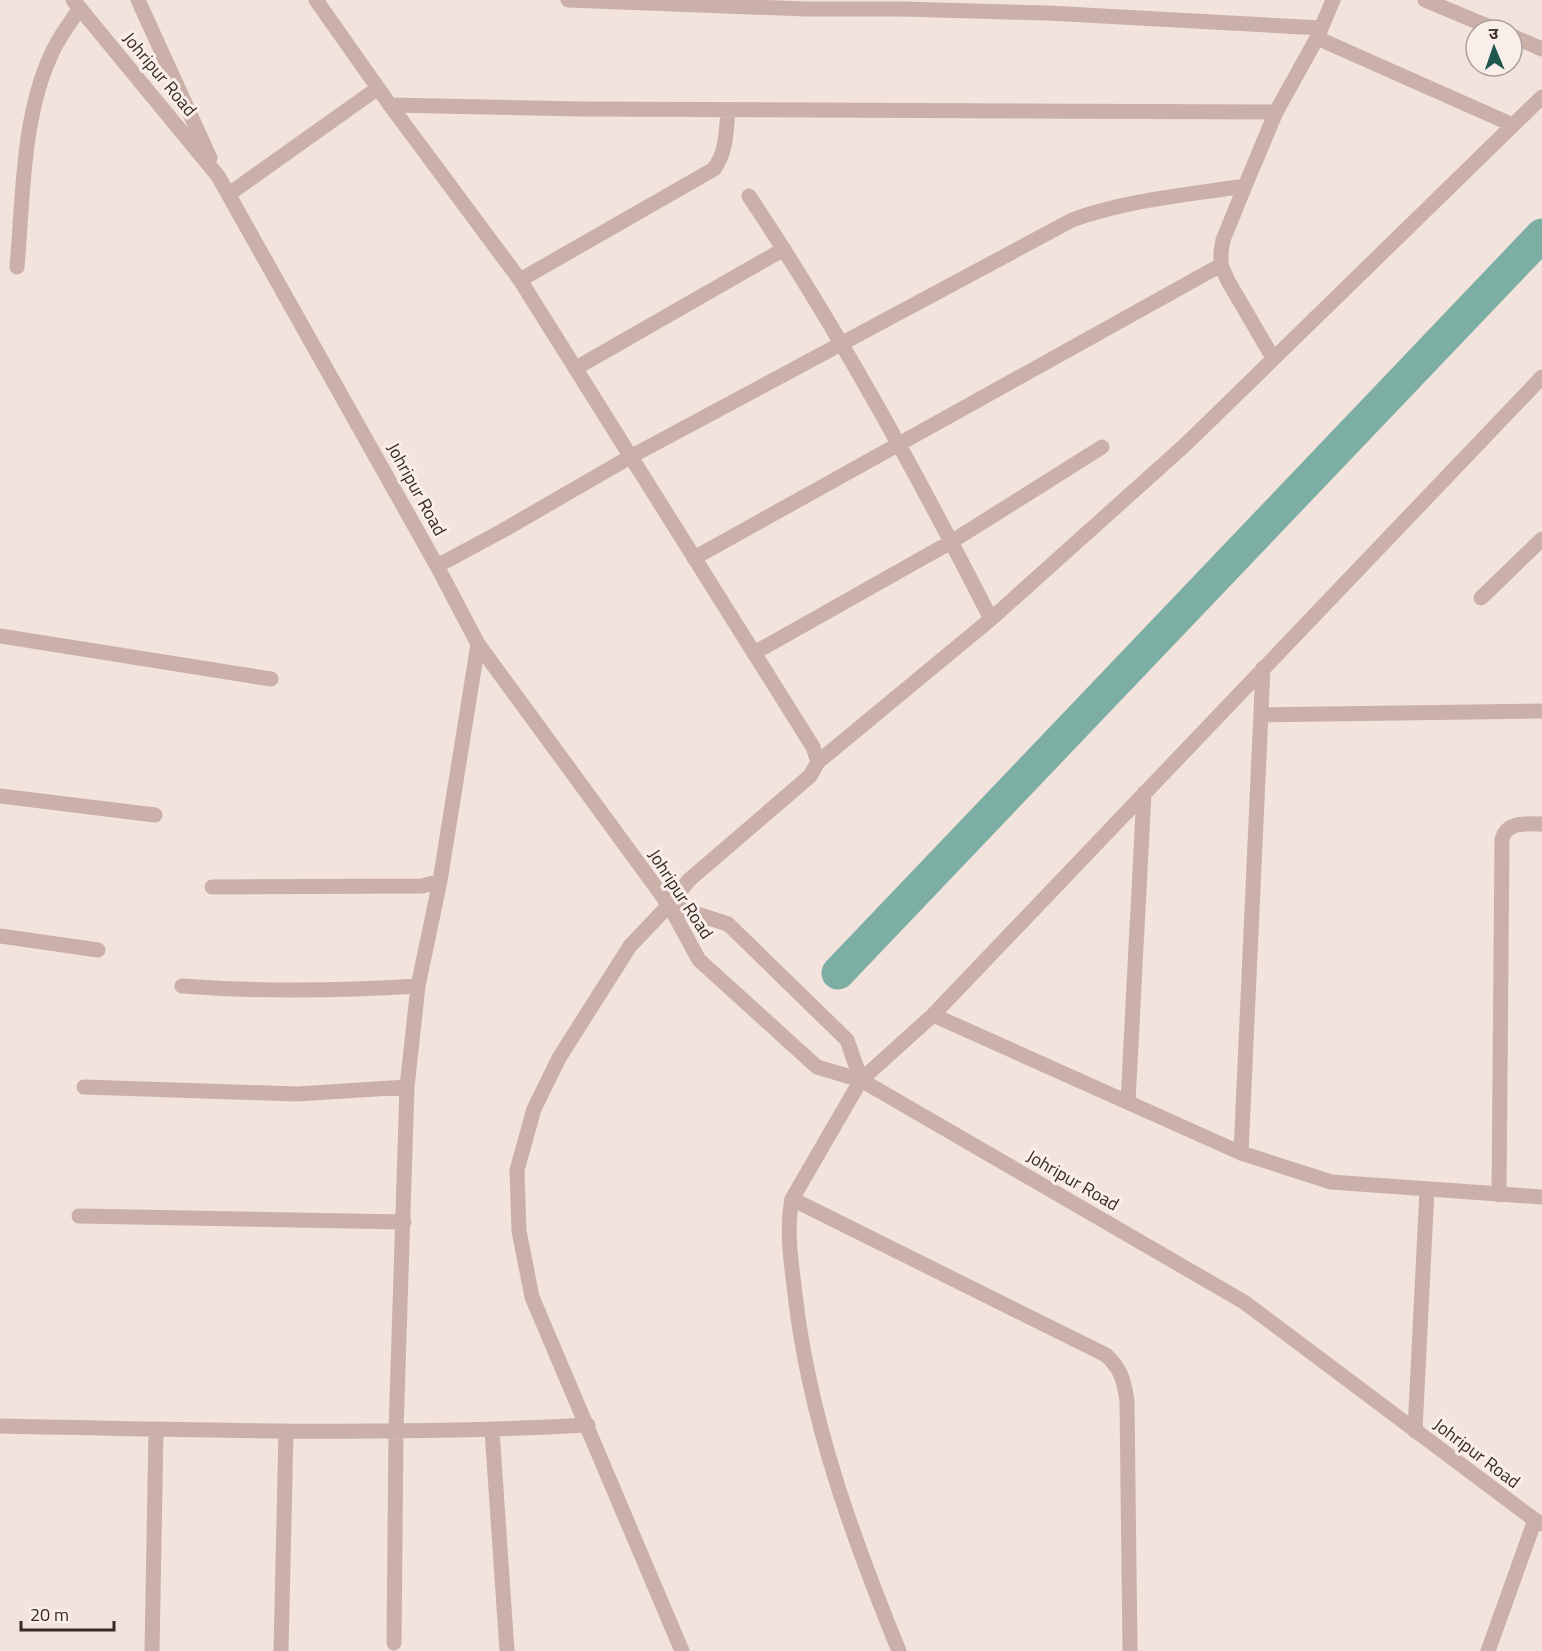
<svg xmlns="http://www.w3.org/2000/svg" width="1542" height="1651" font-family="'Titillium Web','Noto Sans Devanagari',sans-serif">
  <rect width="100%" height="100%" fill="#f2e3dc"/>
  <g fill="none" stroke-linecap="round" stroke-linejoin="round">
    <path stroke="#7caea4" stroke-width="33" d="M 838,973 L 1542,235"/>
    <path stroke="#cab0a8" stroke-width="15" d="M 568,0 L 806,9 L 901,9 L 1048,13 L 1321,28
      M 1425,0 L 1497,30
      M 1512,36 L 1542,49
      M 1317,38 L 1513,125
      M 390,105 L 581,109 L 1276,112
      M 749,196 C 839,331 917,474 991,619
      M 17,267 C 23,199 22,117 51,55 C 58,38 70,23 80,8
      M 520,280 L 714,169 C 727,151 726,131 728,110
      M 1273,358 L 1228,281 L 1221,265 L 1221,252 L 1223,240 L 1245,186 L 1276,112 L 1317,38 L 1333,0
      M 576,368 L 784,249
      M 630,457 L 1072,220 C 1127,200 1187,195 1245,186
      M 694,558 L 1221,265
      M 1481,598 L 1542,539
      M 0,636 L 271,679
      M 754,653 L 951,542 L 1102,447
      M 1261,715 L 1542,711
      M 818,762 L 991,619 L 1185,445 L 1542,97
      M 0,796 L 155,815
      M 212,887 L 422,886 L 440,881
      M 0,936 L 98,950
      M 182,986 C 261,992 339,991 418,986
      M 933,1015 L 1241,1153 L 1331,1182 L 1542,1197
      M 861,1080 L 933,1015 L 1542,377
      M 84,1087 L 297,1094 L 407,1087
      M 1128,1102 L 1144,793
      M 1241,1153 L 1263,668
      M 1499,1195 L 1502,839 C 1507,821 1526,824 1542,824
      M 792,1199 L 1106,1355 C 1121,1369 1124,1380 1127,1401 L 1130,1651
      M 79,1216 L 404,1222
      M 0,1426 C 196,1430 392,1436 588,1425
      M 492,1430 L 507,1651
      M 1415,1431 L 1427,1190
      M 394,1643 L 396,1431 L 407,1087 L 418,986 L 440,881 L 478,644
      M 152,1651 L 156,1430
      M 281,1651 L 286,1431
      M 1488,1651 L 1535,1520"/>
    <path stroke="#cab0a8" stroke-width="15" d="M 73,0 L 218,176 L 437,566 L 478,644 L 669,905 L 699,960 L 817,1067 L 861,1080 L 1244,1302 L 1535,1520 L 1542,1524
      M 138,0 L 210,158
      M 316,0 L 390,105 L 520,280 L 813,747 L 818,762 L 810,776 L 689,880 L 669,905 L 630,946 L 559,1058 L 534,1109 L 517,1170 L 519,1231 L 532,1297 L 682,1651
      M 229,194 L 378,88
      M 437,566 L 502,531 L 630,457
      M 669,905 L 728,924 L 847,1040 L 861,1080 L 792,1199 C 786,1231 791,1261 795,1294 C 809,1418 852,1536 899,1651"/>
  </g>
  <g text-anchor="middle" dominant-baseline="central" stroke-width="6" stroke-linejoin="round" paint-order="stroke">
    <g font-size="18" fill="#372a28" stroke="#f9eee9">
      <text transform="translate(160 74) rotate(50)">Johripur Road</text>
      <text transform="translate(417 489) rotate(61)">Johripur Road</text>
      <text transform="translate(681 894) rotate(57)">Johripur Road</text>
      <text transform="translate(1073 1180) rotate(30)">Johripur Road</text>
      <text transform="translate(1477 1453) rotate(37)">Johripur Road</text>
    </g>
  </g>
  <g transform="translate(1494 48) rotate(358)"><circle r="28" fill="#f9eee9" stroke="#aba09c" stroke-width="1.5"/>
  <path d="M0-4.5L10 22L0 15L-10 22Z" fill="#1f584e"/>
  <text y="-9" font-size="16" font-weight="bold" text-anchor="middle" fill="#372a28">उ</text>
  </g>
  <path d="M21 1621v9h93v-9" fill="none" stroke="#372a28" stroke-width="3"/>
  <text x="30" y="1621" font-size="18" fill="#372a28" stroke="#f9eee9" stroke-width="4.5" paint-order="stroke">20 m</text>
</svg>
